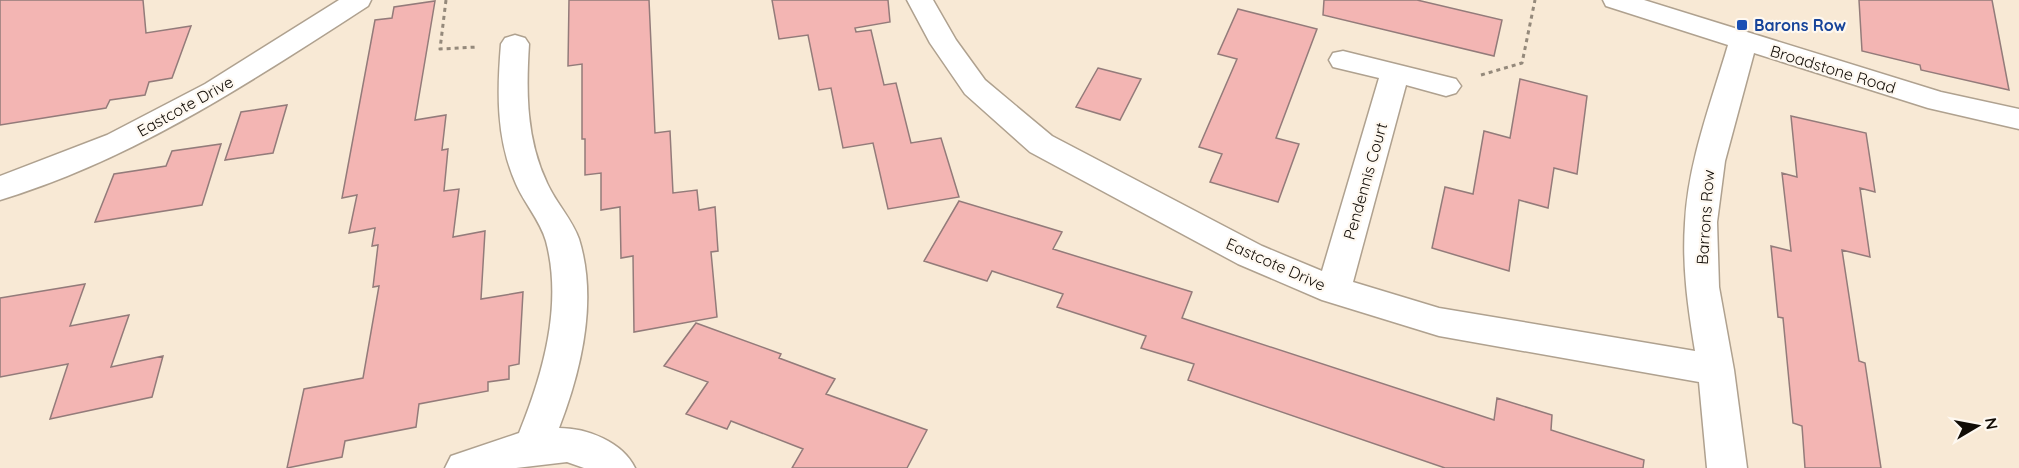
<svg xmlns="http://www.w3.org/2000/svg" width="2019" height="468" font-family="Quicksand,sans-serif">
  <rect width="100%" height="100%" fill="#f8e9d5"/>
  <path fill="#f3b5b3" stroke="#937b7a" stroke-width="1.5" d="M 0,0 L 143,0 L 146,33 L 191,26 L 172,78 L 149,82 L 145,95 L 110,100 L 106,108 L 0,125 Z
    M 569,0 L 649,0 L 655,133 L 670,131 L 673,193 L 697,190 L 699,210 L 715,207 L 718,251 L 711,252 L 717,317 L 634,332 L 633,256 L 621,258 L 620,207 L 601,210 L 601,173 L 585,175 L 585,139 L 582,139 L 582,64 L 568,66 Z
    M 772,0 L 888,0 L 890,22 L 855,28 L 856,32 L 871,30 L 884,85 L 896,83 L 911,143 L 941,138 L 959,197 L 888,209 L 873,143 L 843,148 L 831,88 L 819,90 L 808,35 L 779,39 Z
    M 1324,0 L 1417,0 L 1502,20 L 1494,56 L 1323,15 Z
    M 1859,0 L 1992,0 L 2009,90 L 1921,70 L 1920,65 L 1862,51 Z
    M 435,1 L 415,120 L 446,115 L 442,150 L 448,149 L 444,191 L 459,189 L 453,237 L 485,231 L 481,299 L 523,292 L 519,364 L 509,366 L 509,379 L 488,382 L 488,391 L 419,404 L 416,427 L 345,441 L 342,457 L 287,468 L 304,389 L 363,378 L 379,286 L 373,287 L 378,245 L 372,246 L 375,228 L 349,233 L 357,195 L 342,198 L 375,20 L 392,18 L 394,7 Z
    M 1238,9 L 1317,29 L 1276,138 L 1299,144 L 1278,202 L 1210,182 L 1222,154 L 1199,147 L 1237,59 L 1218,54 Z
    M 1098,68 L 1141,79 L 1120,120 L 1076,107 Z
    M 1520,79 L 1587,96 L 1577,174 L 1554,168 L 1548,208 L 1519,200 L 1509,271 L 1432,248 L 1445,187 L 1473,194 L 1484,131 L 1510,138 Z
    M 287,105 L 273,153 L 225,160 L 241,112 Z
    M 1791,116 L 1866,133 L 1875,192 L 1860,188 L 1870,257 L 1842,250 L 1859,361 L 1865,363 L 1881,468 L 1805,468 L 1802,426 L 1793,423 L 1783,318 L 1778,317 L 1771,246 L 1791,251 L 1782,173 L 1797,177 Z
    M 221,144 L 202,205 L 95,222 L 114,174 L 166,166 L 172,151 Z
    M 959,201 L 1062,232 L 1053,249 L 1192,292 L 1182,318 L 1494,420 L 1497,398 L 1552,415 L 1551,430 L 1644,460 L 1643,468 L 1445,468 L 1188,380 L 1194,364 L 1141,348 L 1146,336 L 1057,307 L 1063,294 L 992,271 L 987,281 L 924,261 Z
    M 85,284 L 70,326 L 129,315 L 111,367 L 163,356 L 152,397 L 50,419 L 68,364 L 0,377 L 0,298 Z
    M 696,323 L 781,354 L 779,358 L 835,379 L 826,394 L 927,430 L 907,468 L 792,468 L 803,449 L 731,421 L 727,429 L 686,414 L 708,382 L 664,366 Z"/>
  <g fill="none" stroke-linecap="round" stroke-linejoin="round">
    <defs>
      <path id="minor" d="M 339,0 L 371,0 L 368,6 C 250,82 135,159 0,200 L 0,176 L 107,135 L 205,84 Z
        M 907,0 L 933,0 L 956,40 L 985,80 L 1052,136 L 1262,246 L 1322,271 L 1379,78 L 1333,67 L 1329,60 L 1333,53 L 1343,51 L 1456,79 L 1461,86 L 1456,93 L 1446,96 L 1406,85 L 1353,282 L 1439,308 L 1695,351 C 1688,308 1682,267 1685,223 C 1688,162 1711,103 1728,45 L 1606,6 L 1603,0 L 1644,0 L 1941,92 L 2019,109 L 2019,129 L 1928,108 L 1754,53 L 1725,161 L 1717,222 L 1719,287 L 1734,370 L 1747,468 L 1707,468 L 1699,382 L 1439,336 L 1322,300 L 1238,264 L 1030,152 L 965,94 L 930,43 Z
        M 515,35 L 525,38 L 529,44 C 526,92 526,139 547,183 C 556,203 572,219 579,239 C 598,300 581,371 559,428 C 587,428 623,442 635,468 L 584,468 L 567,462 L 516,468 L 445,468 L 451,456 L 519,433 C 543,374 563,305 546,241 C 540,220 524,203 516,184 C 496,139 497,92 501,44 L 505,38 Z"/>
    </defs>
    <use href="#minor" stroke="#afa18f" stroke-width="3"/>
    <path stroke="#94897b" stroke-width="3" stroke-dasharray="4 4" stroke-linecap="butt" d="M 446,0 L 440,49 L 477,47
      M 1481,75 L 1522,63 L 1535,0"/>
    <use href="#minor" fill="#fff" fill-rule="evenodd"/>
  </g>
  <rect fill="#1a4fb4" stroke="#fef8f0" stroke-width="2" x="1736" y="19" width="12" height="12" rx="3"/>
  <g text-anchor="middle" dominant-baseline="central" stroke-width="4.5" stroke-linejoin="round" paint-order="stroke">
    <g font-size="16" font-weight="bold" fill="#164399" stroke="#fef8f0" text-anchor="start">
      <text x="1754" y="25">Barons Row</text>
    </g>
    <g font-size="16" fill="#110c06" stroke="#fef8f0">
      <text transform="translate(1833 69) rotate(17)">Broadstone Road</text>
      <text transform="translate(185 106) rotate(-29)">Eastcote Drive</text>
      <text transform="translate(1365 181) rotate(-74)">Pendennis Court</text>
      <text transform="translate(1705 217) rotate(-86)">Barrons Row</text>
      <text transform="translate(1276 264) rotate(24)">Eastcote Drive</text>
    </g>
  </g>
  <g transform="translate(1977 426) rotate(80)" stroke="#fef8f0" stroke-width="4.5" paint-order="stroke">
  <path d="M0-4.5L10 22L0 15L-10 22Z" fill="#110c06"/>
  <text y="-9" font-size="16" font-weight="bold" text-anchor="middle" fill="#110c06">N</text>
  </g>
</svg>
